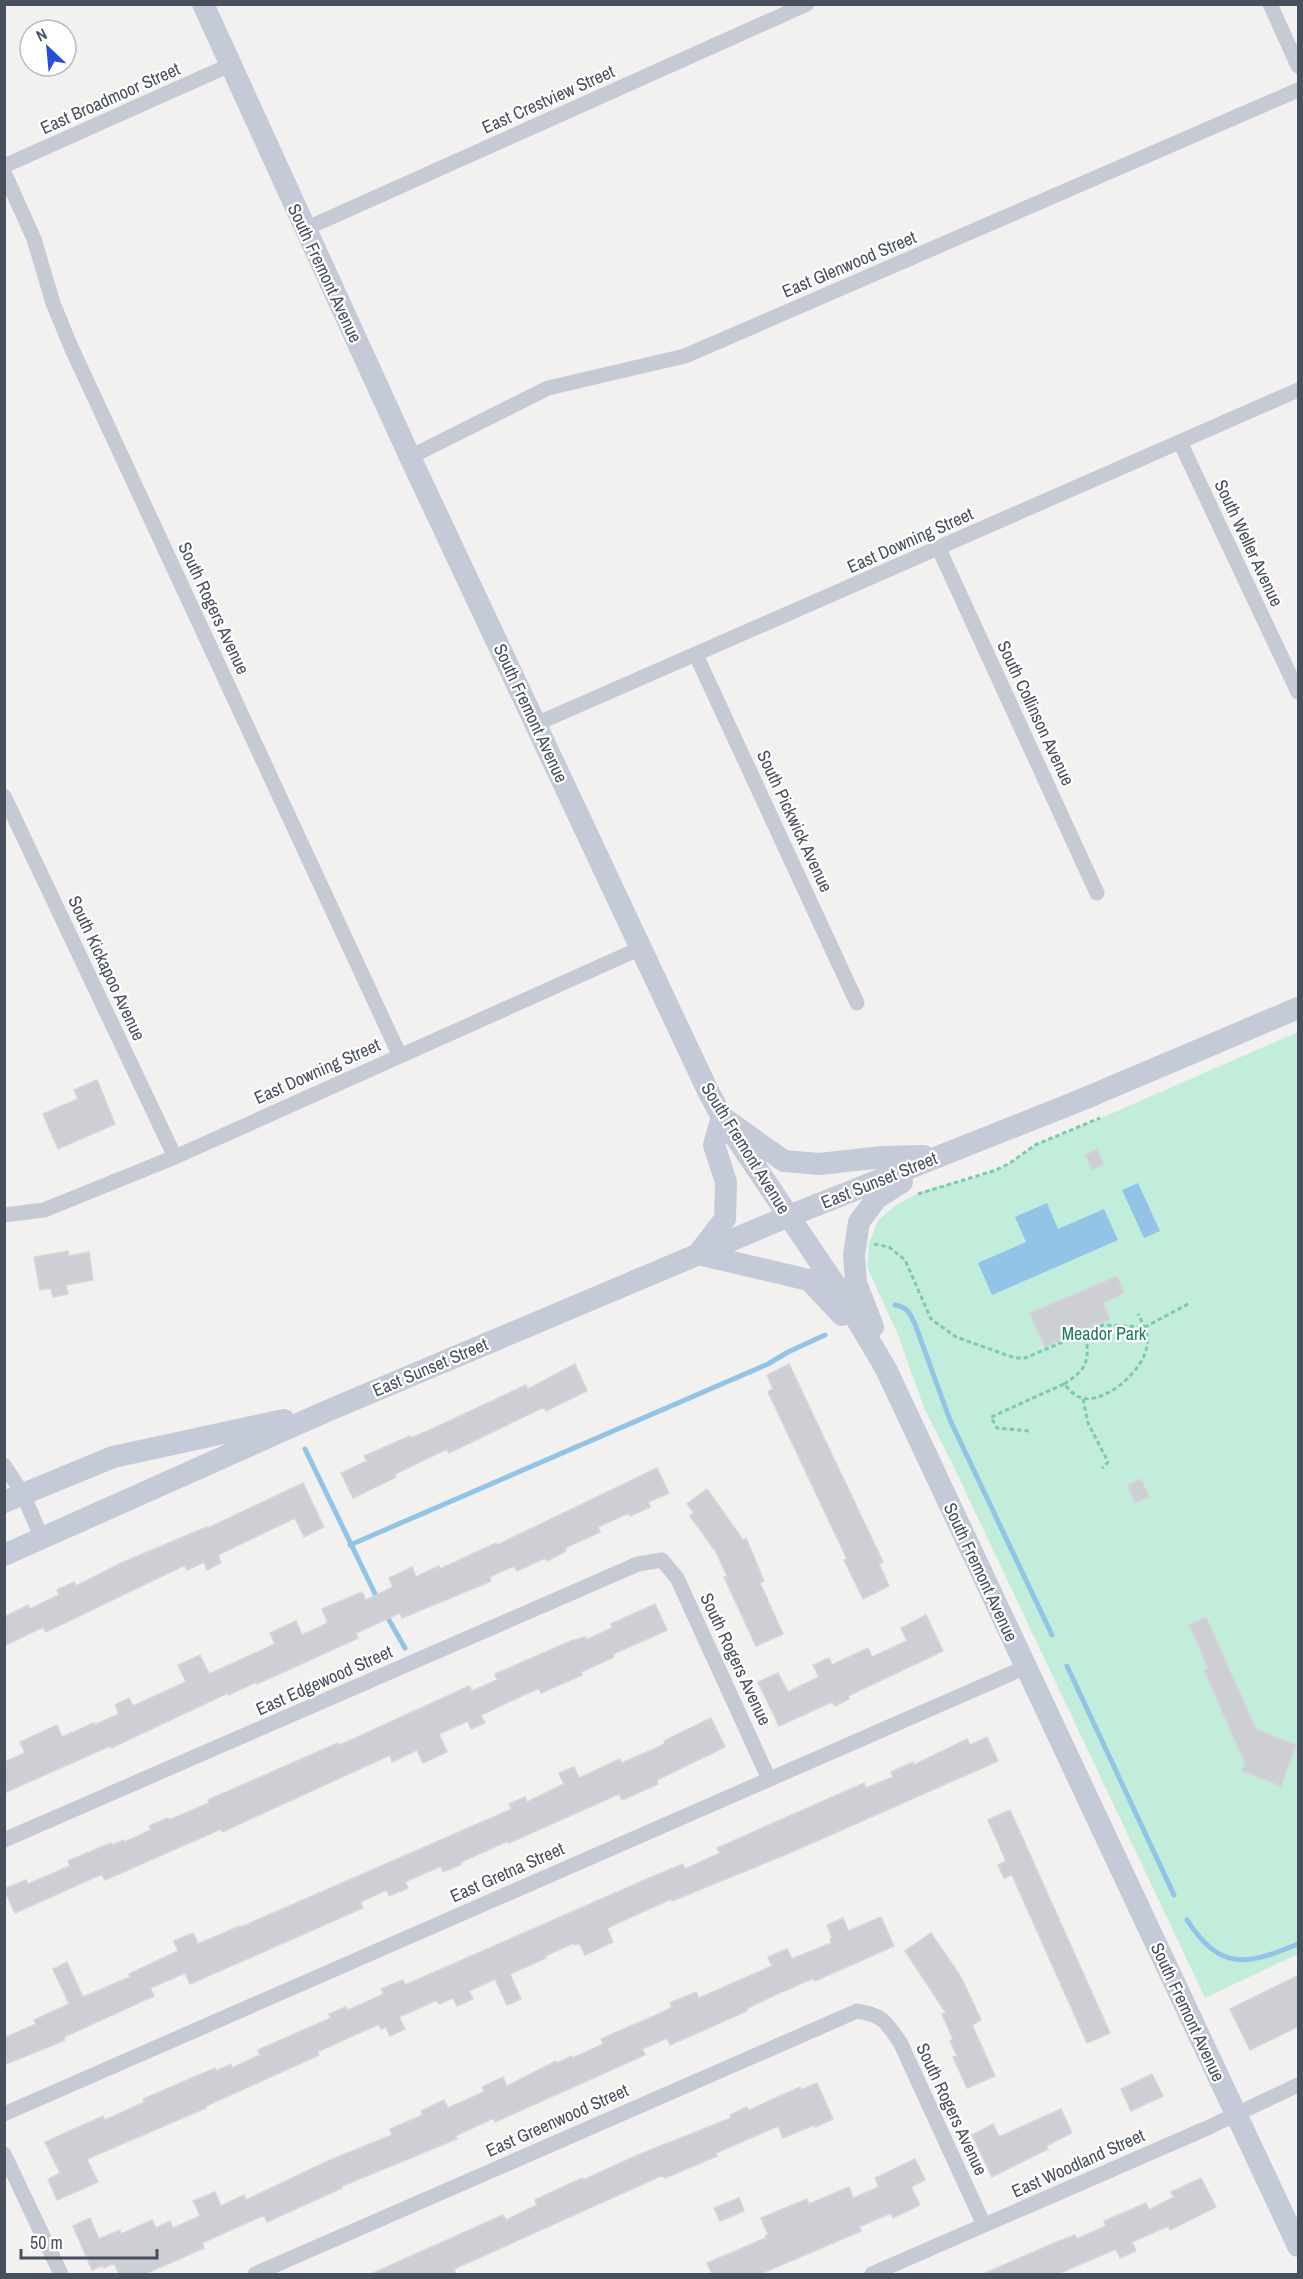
<svg xmlns="http://www.w3.org/2000/svg" width="1303" height="2279" font-family="'Archivo Narrow',sans-serif">
  <rect width="100%" height="100%" fill="#f3f1f0"/>
  <path fill="#c2eddb" d="M 1298,1032 L 1298,1954 L 1205,1998 L 951,1461 L 924,1408 L 898,1335 L 867,1267 L 869,1244 L 878,1220 L 896,1205 L 915,1195 L 932,1188 L 970,1179 L 996,1170 L 1010,1163 L 1035,1145 L 1108,1115 Z"/>
  <path fill="#92c4e7" d="M 1138,1183 L 1160,1231 L 1144,1238 L 1122,1190 Z
    M 1047,1203 L 1058,1229 L 1104,1209 L 1118,1240 L 992,1295 L 978,1263 L 1026,1242 L 1015,1217 Z"/>
  <g fill="none" stroke-linecap="round" stroke-linejoin="round">
    <path stroke="#92c4e7" stroke-width="5" d="M 895,1305 C 908,1307 910,1314 915,1324 L 950,1420 L 1052,1635
      M 305,1449 L 379,1602
      M 350,1545 L 768,1364 L 788,1352 L 825,1335
      M 385,1613 L 405,1648
      M 1067,1666 L 1174,1895
      M 1187,1920 C 1221,1972 1247,1965 1298,1944"/>
  </g>
  <path fill="#cecfd4" stroke="#d5d5db" stroke-width="1.5" d="M 97,1080 L 115,1124 L 58,1149 L 43,1114 L 78,1099 L 74,1090 Z
    M 1097,1149 L 1104,1164 L 1092,1170 L 1085,1155 Z
    M 68,1251 L 69,1256 L 89,1252 L 93,1280 L 66,1285 L 68,1294 L 53,1297 L 51,1288 L 40,1290 L 34,1257 Z
    M 1117,1276 L 1124,1293 L 1103,1303 L 1110,1319 L 1045,1347 L 1030,1313 Z
    M 575,1364 L 587,1391 L 546,1411 L 544,1407 L 449,1453 L 447,1449 L 395,1474 L 396,1477 L 353,1498 L 341,1473 L 367,1461 L 364,1456 L 410,1436 L 411,1438 L 430,1430 L 526,1385 L 528,1389 Z
    M 789,1364 L 883,1562 L 879,1564 L 889,1586 L 863,1599 L 844,1560 L 847,1559 L 768,1392 L 773,1389 L 767,1375 Z
    M 657,1468 L 669,1493 L 648,1502 L 650,1507 L 630,1516 L 629,1513 L 598,1527 L 600,1532 L 565,1548 L 566,1551 L 547,1561 L 545,1558 L 517,1571 L 514,1566 L 489,1577 L 491,1581 L 402,1618 L 400,1613 L 356,1633 L 358,1638 L 257,1684 L 256,1682 L 229,1695 L 228,1693 L 111,1748 L 110,1746 L 4,1793 L 4,1762 L 25,1753 L 20,1742 L 57,1725 L 62,1737 L 94,1723 L 94,1725 L 119,1714 L 115,1705 L 129,1698 L 133,1706 L 186,1682 L 178,1665 L 200,1655 L 209,1674 L 275,1644 L 270,1633 L 296,1621 L 302,1635 L 328,1623 L 322,1609 L 362,1592 L 366,1600 L 393,1587 L 389,1578 L 412,1567 L 416,1577 L 439,1566 L 440,1569 L 496,1543 L 497,1545 Z
    M 1141,1479 L 1149,1497 L 1135,1503 L 1128,1485 Z
    M 303,1483 L 324,1527 L 304,1537 L 295,1518 L 218,1555 L 221,1563 L 207,1570 L 204,1562 L 187,1570 L 185,1565 L 46,1632 L 43,1627 L 4,1646 L 4,1617 L 28,1605 L 30,1609 L 59,1595 L 57,1590 L 74,1582 L 76,1586 L 121,1563 L 207,1527 L 208,1528 Z
    M 707,1489 L 743,1540 L 746,1538 L 764,1581 L 760,1583 L 783,1634 L 756,1646 L 724,1577 L 727,1576 L 716,1552 L 690,1516 L 694,1513 L 687,1504 Z
    M 655,1604 L 667,1630 L 613,1654 L 614,1657 L 581,1672 L 582,1675 L 541,1693 L 539,1688 L 481,1715 L 485,1723 L 471,1729 L 468,1721 L 439,1734 L 447,1752 L 423,1763 L 417,1750 L 392,1762 L 390,1755 L 222,1832 L 221,1829 L 105,1880 L 102,1874 L 15,1913 L 4,1889 L 26,1880 L 28,1884 L 70,1866 L 68,1861 L 111,1843 L 112,1845 L 124,1840 L 125,1842 L 151,1830 L 149,1826 L 168,1818 L 169,1820 L 209,1803 L 208,1800 L 338,1743 L 340,1745 L 469,1686 L 472,1691 L 497,1680 L 495,1674 L 571,1641 L 585,1637 L 586,1640 L 612,1628 L 611,1624 Z
    M 926,1615 L 943,1651 L 848,1696 L 849,1699 L 835,1706 L 832,1702 L 779,1726 L 758,1682 L 778,1673 L 788,1692 L 819,1677 L 813,1665 L 829,1658 L 832,1665 L 868,1648 L 872,1657 L 907,1641 L 901,1628 Z
    M 1206,1617 L 1256,1729 L 1296,1745 L 1281,1786 L 1242,1771 L 1245,1763 L 1204,1670 L 1208,1668 L 1189,1625 Z
    M 711,1718 L 725,1747 L 657,1780 L 658,1784 L 622,1800 L 619,1794 L 509,1843 L 508,1841 L 461,1862 L 462,1864 L 443,1872 L 441,1866 L 405,1882 L 408,1888 L 389,1896 L 387,1890 L 360,1902 L 363,1908 L 190,1984 L 185,1973 L 150,1988 L 154,1996 L 64,2037 L 65,2040 L 4,2065 L 4,2038 L 36,2024 L 34,2020 L 69,2004 L 53,1969 L 67,1962 L 83,1997 L 130,1977 L 129,1974 L 178,1951 L 174,1941 L 193,1933 L 198,1944 L 240,1926 L 241,1927 L 512,1809 L 509,1804 L 525,1797 L 527,1802 L 564,1784 L 559,1773 L 574,1767 L 579,1778 L 620,1759 L 622,1763 L 665,1744 L 664,1741 Z
    M 987,1737 L 998,1761 L 787,1854 L 672,1901 L 671,1899 L 607,1928 L 613,1942 L 585,1955 L 579,1943 L 575,1945 L 574,1943 L 545,1956 L 546,1958 L 510,1974 L 521,1999 L 507,2005 L 495,1979 L 469,1991 L 473,1999 L 457,2006 L 453,1998 L 439,2004 L 437,2000 L 399,2017 L 405,2029 L 390,2036 L 386,2027 L 381,2029 L 379,2024 L 317,2052 L 319,2055 L 206,2106 L 206,2108 L 87,2159 L 98,2182 L 57,2200 L 48,2179 L 60,2173 L 45,2142 L 103,2116 L 105,2120 L 145,2102 L 143,2099 L 215,2068 L 216,2071 L 231,2064 L 232,2068 L 260,2055 L 258,2050 L 331,2018 L 329,2014 L 346,2007 L 348,2010 L 384,1994 L 381,1989 L 403,1980 L 405,1985 L 654,1876 L 683,1864 L 685,1869 L 720,1853 L 717,1848 L 864,1783 L 866,1788 L 893,1777 L 891,1772 L 913,1762 L 914,1765 L 967,1739 L 970,1745 Z
    M 1010,1810 L 1110,2033 L 1087,2043 L 1012,1875 L 1004,1878 L 998,1865 L 1006,1861 L 988,1820 Z
    M 881,1917 L 894,1946 L 815,1981 L 814,1978 L 777,1994 L 746,2009 L 747,2011 L 670,2045 L 667,2038 L 642,2049 L 645,2055 L 495,2122 L 494,2118 L 455,2136 L 457,2139 L 342,2186 L 342,2188 L 267,2222 L 264,2215 L 202,2243 L 204,2248 L 145,2274 L 119,2274 L 114,2263 L 104,2268 L 103,2265 L 92,2270 L 73,2226 L 90,2218 L 99,2239 L 120,2230 L 121,2234 L 152,2220 L 156,2228 L 170,2221 L 173,2228 L 198,2217 L 200,2215 L 193,2201 L 215,2192 L 221,2206 L 244,2195 L 246,2200 L 330,2160 L 392,2135 L 390,2129 L 423,2115 L 421,2111 L 444,2100 L 448,2108 L 484,2092 L 482,2087 L 503,2077 L 507,2086 L 556,2061 L 557,2063 L 572,2056 L 573,2058 L 603,2044 L 601,2039 L 663,2012 L 672,2007 L 670,2003 L 696,1992 L 699,1998 L 772,1966 L 768,1957 L 787,1949 L 792,1959 L 831,1943 L 830,1939 L 832,1938 L 827,1925 L 843,1918 L 848,1931 Z
    M 931,1933 L 961,1977 L 981,2020 L 972,2025 L 995,2076 L 967,2088 L 953,2057 L 957,2056 L 950,2041 L 953,2039 L 942,2014 L 946,2013 L 905,1951 Z
    M 1299,1975 L 1299,2026 L 1250,2050 L 1230,2009 Z
    M 1152,2074 L 1163,2096 L 1131,2111 L 1121,2089 Z
    M 817,2083 L 833,2119 L 815,2127 L 814,2125 L 783,2138 L 778,2126 L 716,2153 L 717,2156 L 665,2178 L 663,2175 L 454,2269 L 456,2274 L 371,2274 L 503,2215 L 506,2220 L 537,2205 L 535,2200 L 582,2178 L 583,2180 L 638,2155 L 731,2118 L 730,2115 L 747,2107 L 749,2110 L 800,2087 L 801,2090 Z
    M 1061,2109 L 1072,2133 L 1046,2146 L 1048,2149 L 992,2177 L 972,2135 L 993,2124 L 999,2137 Z
    M 915,2159 L 925,2180 L 911,2187 L 920,2205 L 893,2218 L 891,2213 L 859,2227 L 861,2231 L 760,2274 L 712,2274 L 707,2263 L 766,2238 L 765,2236 L 768,2234 L 761,2218 L 807,2199 L 809,2204 L 849,2187 L 853,2198 L 879,2187 L 875,2178 Z
    M 1201,2178 L 1216,2207 L 1170,2230 L 1168,2226 L 1132,2242 L 1136,2251 L 1120,2258 L 1116,2249 L 1058,2274 L 983,2274 L 1059,2241 L 1075,2235 L 1077,2239 L 1106,2226 L 1104,2221 L 1146,2203 L 1149,2210 L 1174,2197 L 1171,2192 Z
    M 739,2198 L 744,2211 L 720,2221 L 714,2208 Z"/>
  <g fill="none" stroke-linecap="round" stroke-linejoin="round">
    <path stroke="#7cc9b2" stroke-width="3" stroke-dasharray="4.5 3" stroke-linecap="butt" d="M 918,1194 L 996,1170 L 1010,1163 L 1035,1145 L 1100,1118
      M 874,1244 L 889,1247 L 905,1260 L 931,1319 L 956,1337 L 1015,1358 L 1025,1358 L 1103,1325 L 1145,1327 L 1190,1303
      M 1064,1384 C 1088,1369 1089,1361 1086,1333
      M 1083,1399 L 1088,1423 L 1108,1462 L 1102,1468
      M 1029,1431 L 997,1428 L 991,1417 L 1064,1384 C 1069,1389 1074,1396 1082,1398 C 1106,1404 1145,1369 1147,1345 C 1149,1334 1143,1324 1138,1314"/>
    <path stroke="#c5cad4" stroke-width="15" d="M 1270,4 L 1298,66
      M 4,166 L 230,65
      M 4,172 L 34,239 L 53,303 L 71,347 L 400,1056
      M 305,229 L 807,4
      M 1180,442 L 1298,692
      M 410,457 L 548,388 L 685,356 L 1298,90
      M 939,549 L 1097,893
      M 696,655 L 857,1003
      M 536,724 L 1298,390
      M 4,796 L 175,1157
      M 4,1215 L 44,1210 L 175,1157 L 641,948
      M 4,1465 L 23,1494 L 42,1539
      M 4,1840 L 638,1564 L 662,1560 L 677,1578 L 769,1779
      M 4,2114 L 1026,1667
      M 4,2154 L 61,2274
      M 255,2274 L 857,2011 C 883,2015 885,2021 900,2042 L 984,2225
      M 872,2274 L 1205,2129 L 1298,2085"/>
    <path stroke="#c4cad8" stroke-width="22" d="M 203,4 L 410,457 L 708,1091 L 722,1117 L 844,1298 L 886,1369 L 1298,2246
      M 842,1315 L 809,1280 L 698,1254 L 725,1219 L 726,1182 L 714,1145 L 722,1117 L 784,1161 L 819,1164 L 883,1157 L 924,1156
      M 873,1327 L 856,1283 L 854,1255 L 859,1222 L 877,1198 L 902,1182
      M 4,1502 L 113,1457 L 284,1420
      M 4,1555 L 327,1411 L 789,1216 L 1081,1100 L 1298,1008"/>
  </g>
  <g text-anchor="middle" dominant-baseline="central" stroke-width="4.5" stroke-linejoin="round" paint-order="stroke">
    <g font-size="18" fill="#49505d" stroke="#fff">
      <text transform="translate(110 98) rotate(-24)">East Broadmoor Street</text>
      <text transform="translate(548 99) rotate(-24)">East Crestview Street</text>
      <text transform="translate(849 264) rotate(-23)">East Glenwood Street</text>
      <text transform="translate(325 273) rotate(65)">South Fremont Avenue</text>
      <text transform="translate(910 540) rotate(-24)">East Downing Street</text>
      <text transform="translate(1249 543) rotate(65)">South Weller Avenue</text>
      <text transform="translate(214 608) rotate(65)">South Rogers Avenue</text>
      <text transform="translate(531 713) rotate(65)">South Fremont Avenue</text>
      <text transform="translate(1036 713) rotate(65)">South Collinson Avenue</text>
      <text transform="translate(795 821) rotate(65)">South Pickwick Avenue</text>
      <text transform="translate(107 968) rotate(65)">South Kickapoo Avenue</text>
      <text transform="translate(317 1071) rotate(-24)">East Downing Street</text>
      <text transform="translate(746 1148) rotate(58)">South Fremont Avenue</text>
      <text transform="translate(879 1180) rotate(-22)">East Sunset Street</text>
      <text transform="translate(430 1367) rotate(-23)">East Sunset Street</text>
      <text transform="translate(981 1572) rotate(65)">South Fremont Avenue</text>
      <text transform="translate(736 1659) rotate(65)">South Rogers Avenue</text>
      <text transform="translate(324 1680) rotate(-24)">East Edgewood Street</text>
      <text transform="translate(507 1872) rotate(-24)">East Gretna Street</text>
      <text transform="translate(1188 2012) rotate(65)">South Fremont Avenue</text>
      <text transform="translate(952 2109) rotate(65)">South Rogers Avenue</text>
      <text transform="translate(557 2120) rotate(-24)">East Greenwood Street</text>
      <text transform="translate(1078 2163) rotate(-24)">East Woodland Street</text>
    </g>
    <g font-size="18" fill="#1d7b5f" stroke="#fff">
      <text x="1104" y="1333">Meador Park</text>
    </g>
  </g>
  <rect width="1303" height="2279" fill="none" stroke="#49505d" stroke-width="12"/>
  <g transform="translate(48 48) rotate(334)"><circle r="28" fill="#ffffff" stroke="#b6b9be" stroke-width="1.5"/>
  <path d="M0-4.5L10 22L0 15L-10 22Z" fill="#244fd9"/>
  <text y="-9" font-size="16" font-weight="bold" text-anchor="middle" fill="#49505d">N</text>
  </g>
  <path d="M21 2249v9h136v-9" fill="none" stroke="#49505d" stroke-width="3"/>
  <text x="30" y="2249" font-size="18" fill="#49505d" stroke="#ffffff" stroke-width="4.5" paint-order="stroke">50 m</text>
</svg>
